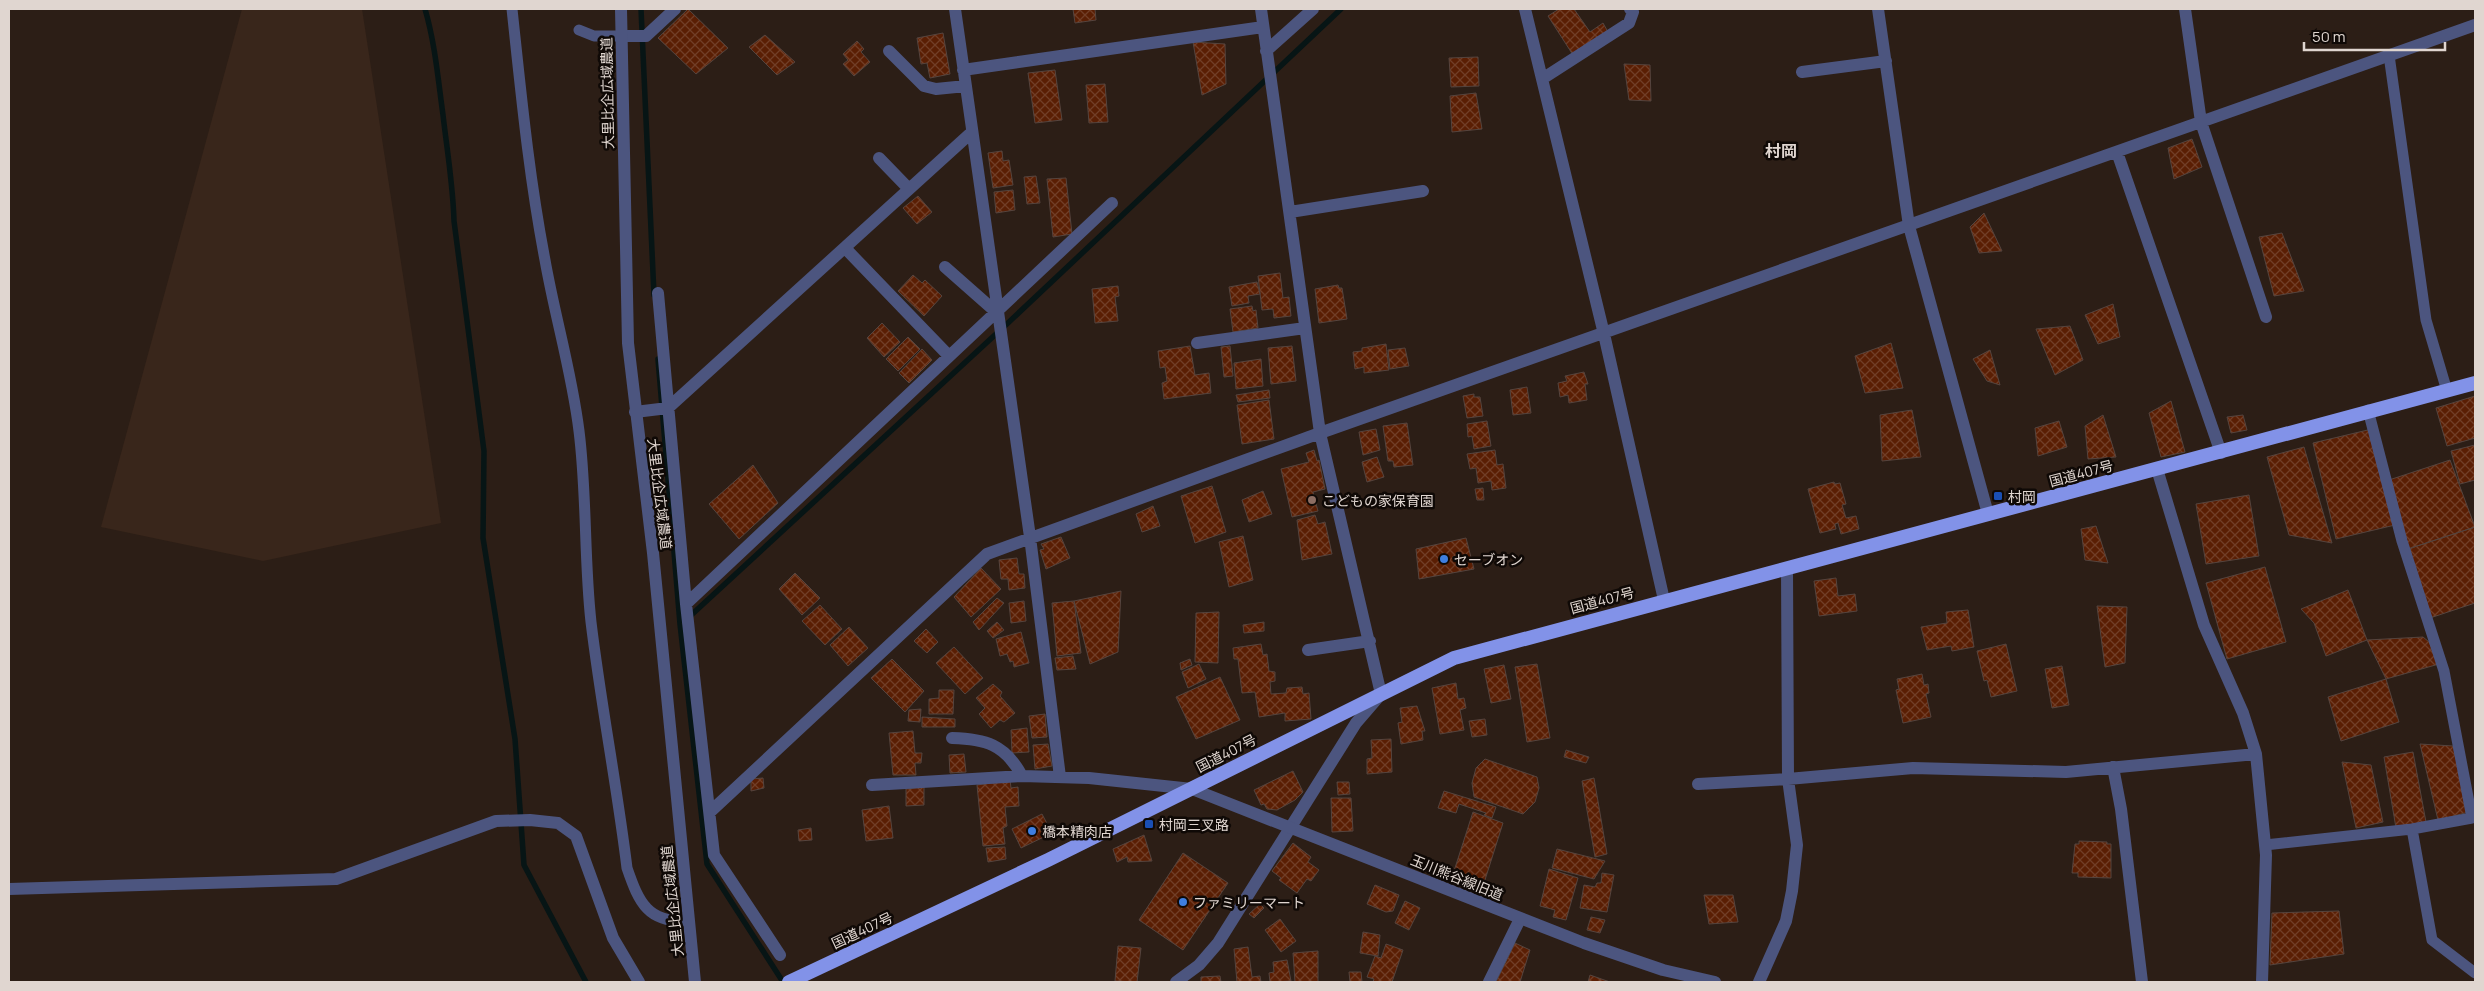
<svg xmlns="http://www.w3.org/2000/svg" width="2484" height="991" font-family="Manrope,'Noto Sans JP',sans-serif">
  <defs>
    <pattern id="building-cross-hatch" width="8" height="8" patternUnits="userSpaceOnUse" patternTransform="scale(1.25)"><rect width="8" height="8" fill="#5a1e03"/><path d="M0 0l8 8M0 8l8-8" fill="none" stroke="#713e27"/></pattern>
  </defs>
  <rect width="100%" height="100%" fill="#2c1e16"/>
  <path fill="#39261b" d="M 242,9 L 362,9 L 441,523 L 263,561 L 101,527 Z"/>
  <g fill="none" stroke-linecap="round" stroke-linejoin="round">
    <path stroke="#071515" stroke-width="5.5" d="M 425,9 C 435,43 438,79 443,115 C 447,150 453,185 454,221 L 484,451 L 483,538 L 515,739 L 524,865 L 586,982
      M 641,9 L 654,295
      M 658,359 L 680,624 L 707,864 L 783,982
      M 688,618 L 1009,322 L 1341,9"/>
  </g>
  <path fill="url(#building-cross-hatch)" stroke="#55443e" d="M 688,9 L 728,48 L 696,74 L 658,38 Z
    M 1073,9 L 1095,9 L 1096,20 L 1075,23 Z
    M 1559,9 L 1574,9 L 1590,32 L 1603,23 L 1608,32 L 1573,55 L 1548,16 Z
    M 943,33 L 950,74 L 930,78 L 927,63 L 921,64 L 917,38 Z
    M 765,35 L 795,62 L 777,75 L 749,47 Z
    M 857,41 L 864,49 L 861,52 L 870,62 L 854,76 L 843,64 L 848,60 L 843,54 Z
    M 1193,42 L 1225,44 L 1226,84 L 1202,95 Z
    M 1478,57 L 1479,86 L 1451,87 L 1449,58 Z
    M 1624,64 L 1650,65 L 1651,101 L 1629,100 Z
    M 1055,70 L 1062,120 L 1035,123 L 1028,73 Z
    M 1105,84 L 1108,122 L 1089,123 L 1086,85 Z
    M 1476,93 L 1482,129 L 1452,132 L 1450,96 Z
    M 2192,139 L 2202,167 L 2174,179 L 2168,148 Z
    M 1002,151 L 1003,161 L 1009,160 L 1013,185 L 993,188 L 988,153 Z
    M 1036,176 L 1040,203 L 1027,204 L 1024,177 Z
    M 1066,178 L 1072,234 L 1053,237 L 1047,179 Z
    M 1013,190 L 1015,210 L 996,213 L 994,192 Z
    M 918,196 L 932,212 L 917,224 L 903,208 Z
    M 1984,213 L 2002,251 L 1979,253 L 1970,227 Z
    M 2282,233 L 2304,291 L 2274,296 L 2259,237 Z
    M 1280,273 L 1283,298 L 1289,297 L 1291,316 L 1274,318 L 1273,309 L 1262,310 L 1258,276 Z
    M 913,275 L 922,283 L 925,280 L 942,296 L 924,316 L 898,291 Z
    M 1257,282 L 1260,294 L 1248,296 L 1249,303 L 1232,306 L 1229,287 Z
    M 1338,285 L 1339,288 L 1342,288 L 1347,319 L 1319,323 L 1315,289 Z
    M 1118,286 L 1119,296 L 1115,297 L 1118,321 L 1095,323 L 1092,289 Z
    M 2113,304 L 2120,337 L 2098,344 L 2085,315 Z
    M 1252,306 L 1253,311 L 1256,310 L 1258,328 L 1233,332 L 1230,309 Z
    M 882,323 L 900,342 L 884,357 L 867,338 Z
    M 2070,326 L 2083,360 L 2055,375 L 2036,329 Z
    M 908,337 L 920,349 L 898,371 L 886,359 Z
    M 1891,343 L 1903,388 L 1865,393 L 1855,356 Z
    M 1386,344 L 1389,370 L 1364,373 L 1364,367 L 1355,369 L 1353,352 L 1362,351 L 1362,348 Z
    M 1190,346 L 1195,375 L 1209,373 L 1211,393 L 1164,399 L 1162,383 L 1167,381 L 1165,367 L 1160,368 L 1158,351 Z
    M 1230,346 L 1233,376 L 1224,377 L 1221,347 Z
    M 1292,346 L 1296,381 L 1271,384 L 1268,348 Z
    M 1405,348 L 1409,366 L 1390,369 L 1388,350 Z
    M 922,349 L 932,360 L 909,383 L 899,373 Z
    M 1990,350 L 2000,385 L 1987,381 L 1973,359 Z
    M 1261,359 L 1263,386 L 1236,389 L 1234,363 Z
    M 1584,372 L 1588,384 L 1585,384 L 1587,400 L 1569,403 L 1568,395 L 1560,397 L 1558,383 L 1567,381 L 1565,376 Z
    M 1527,387 L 1531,413 L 1513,415 L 1510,390 Z
    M 1269,390 L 1270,398 L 1238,402 L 1236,395 Z
    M 1474,394 L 1474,397 L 1480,397 L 1483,416 L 1467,418 L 1463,396 Z
    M 2475,396 L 2475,438 L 2447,446 L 2436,408 Z
    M 1269,400 L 1274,439 L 1242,444 L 1237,405 Z
    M 2171,401 L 2185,452 L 2161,457 L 2149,413 Z
    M 1912,410 L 1921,457 L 1882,461 L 1880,415 Z
    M 2103,415 L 2116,457 L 2088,459 L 2085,426 Z
    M 2243,415 L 2247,430 L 2231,433 L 2227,417 Z
    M 1487,421 L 1491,446 L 1474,449 L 1472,436 L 1468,437 L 1467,424 Z
    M 2059,421 L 2067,447 L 2038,456 L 2035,428 Z
    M 1407,423 L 1413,465 L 1394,467 L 1393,461 L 1388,461 L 1383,426 Z
    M 1376,429 L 1380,450 L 1363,455 L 1359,432 Z
    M 2372,429 L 2395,525 L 2336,539 L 2313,443 Z
    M 2475,445 L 2475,480 L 2460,484 L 2451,451 Z
    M 2304,447 L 2332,543 L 2289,535 L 2267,457 Z
    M 1314,450 L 1317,461 L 1319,460 L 1325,489 L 1313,492 L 1318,511 L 1292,517 L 1281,469 L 1309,462 L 1306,453 Z
    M 1495,450 L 1497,465 L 1503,464 L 1506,488 L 1492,490 L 1491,481 L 1478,483 L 1476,468 L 1470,469 L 1467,454 Z
    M 1377,457 L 1384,477 L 1367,482 L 1362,462 Z
    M 2450,460 L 2475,527 L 2408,549 L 2389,480 Z
    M 753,465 L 778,503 L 739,539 L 709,504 Z
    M 1834,482 L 1835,484 L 1840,483 L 1846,504 L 1842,505 L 1846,518 L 1856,516 L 1859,529 L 1841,534 L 1838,523 L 1835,524 L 1836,529 L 1820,533 L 1808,489 Z
    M 1212,486 L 1226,532 L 1195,543 L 1181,496 Z
    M 1483,488 L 1484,500 L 1477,500 L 1475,489 Z
    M 1263,491 L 1272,514 L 1249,522 L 1242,500 Z
    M 2249,495 L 2259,556 L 2206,564 L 2196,504 Z
    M 1153,506 L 1160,526 L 1142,532 L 1136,514 Z
    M 1315,515 L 1318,524 L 1325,522 L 1332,554 L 1302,560 L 1297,520 Z
    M 2096,526 L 2108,563 L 2085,560 L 2081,529 Z
    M 2475,527 L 2475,603 L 2430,618 L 2408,549 Z
    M 1243,536 L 1253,580 L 1229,587 L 1219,542 Z
    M 1061,537 L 1070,558 L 1046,569 L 1040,550 L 1044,549 L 1041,544 Z
    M 1466,538 L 1474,569 L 1419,579 L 1416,549 Z
    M 1017,558 L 1019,574 L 1024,574 L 1025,588 L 1009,590 L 1008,579 L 1001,579 L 999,560 Z
    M 2265,567 L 2286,642 L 2227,659 L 2206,583 Z
    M 981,568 L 1001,589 L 971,617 L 954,597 Z
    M 795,573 L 820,598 L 802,615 L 779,589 Z
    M 1836,578 L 1838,596 L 1855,594 L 1857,611 L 1819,616 L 1814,581 Z
    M 2348,590 L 2367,640 L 2326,656 L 2314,623 L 2301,609 Z
    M 1121,591 L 1118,652 L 1090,664 L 1074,601 Z
    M 997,598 L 1004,603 L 979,630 L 973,622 Z
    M 1024,601 L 1026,621 L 1011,623 L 1009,603 Z
    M 1074,601 L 1081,653 L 1057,656 L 1052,603 Z
    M 820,605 L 842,629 L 825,645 L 802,621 Z
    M 2097,606 L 2127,607 L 2125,663 L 2105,667 Z
    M 1968,610 L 1974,647 L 1952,651 L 1951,646 L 1927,650 L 1921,627 L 1947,623 L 1946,612 Z
    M 1219,612 L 1218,663 L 1195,662 L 1196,613 Z
    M 997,622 L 1004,630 L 993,638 L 987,631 Z
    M 1264,622 L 1264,631 L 1244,633 L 1243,625 Z
    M 849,627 L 868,648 L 848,666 L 830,645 Z
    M 926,629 L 938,642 L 927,653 L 914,641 Z
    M 1021,632 L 1029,663 L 1014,667 L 1013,661 L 1010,662 L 1007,654 L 1000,656 L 996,639 Z
    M 2423,637 L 2429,642 L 2439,664 L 2386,679 L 2367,640 Z
    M 1261,644 L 1263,655 L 1267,654 L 1269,671 L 1275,672 L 1275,681 L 1270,682 L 1271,694 L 1286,693 L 1287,688 L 1302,687 L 1303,694 L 1309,693 L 1311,719 L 1285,721 L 1285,713 L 1259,717 L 1255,692 L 1242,693 L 1238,659 L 1234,659 L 1233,648 Z
    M 2006,644 L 2017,691 L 1991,697 L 1987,680 L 1984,681 L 1977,651 Z
    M 954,647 L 983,678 L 965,694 L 936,663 Z
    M 1073,656 L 1076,669 L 1057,670 L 1055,658 Z
    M 892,659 L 924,691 L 905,712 L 871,678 Z
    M 1190,659 L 1192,665 L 1181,670 L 1180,663 Z
    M 1199,664 L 1206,679 L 1188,688 L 1182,672 Z
    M 1537,664 L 1550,738 L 1527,742 L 1515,667 Z
    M 1504,665 L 1511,699 L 1491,703 L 1484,669 Z
    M 2062,666 L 2069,705 L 2052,708 L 2045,669 Z
    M 1922,674 L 1924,685 L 1928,684 L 1929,693 L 1926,694 L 1931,717 L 1903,723 L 1896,690 L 1899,689 L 1897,679 Z
    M 1220,677 L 1240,720 L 1196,739 L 1176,697 Z
    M 2386,679 L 2399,722 L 2341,741 L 2328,697 Z
    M 1456,683 L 1458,699 L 1464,698 L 1466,708 L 1460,710 L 1464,730 L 1440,734 L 1432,688 Z
    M 993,684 L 1002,692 L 1000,696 L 1015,713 L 1004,722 L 1000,720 L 991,728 L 979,714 L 985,708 L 976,698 Z
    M 939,690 L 954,690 L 953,714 L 929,714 L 929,699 L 939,698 Z
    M 1417,706 L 1425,731 L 1422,731 L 1423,740 L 1401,744 L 1398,723 L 1402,722 L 1400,708 Z
    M 921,709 L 920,722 L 908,721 L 909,710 Z
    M 1045,714 L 1047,737 L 1032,738 L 1029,716 Z
    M 922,717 L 955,719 L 955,727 L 922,727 Z
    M 1485,719 L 1487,735 L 1472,737 L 1469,721 Z
    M 1027,728 L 1029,752 L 1012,753 L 1011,730 Z
    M 913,731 L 915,753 L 922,753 L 921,763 L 915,763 L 916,775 L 893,775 L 889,733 Z
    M 1391,739 L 1392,772 L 1367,774 L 1367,759 L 1372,758 L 1371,740 Z
    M 1048,744 L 1052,766 L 1035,769 L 1033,745 Z
    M 2420,744 L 2453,746 L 2469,812 L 2438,820 Z
    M 1566,750 L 1589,757 L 1586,763 L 1564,757 Z
    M 2413,752 L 2426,822 L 2396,828 L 2384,757 Z
    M 964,754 L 966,772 L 950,773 L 949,755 Z
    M 1485,759 L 1537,777 L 1539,788 L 1535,802 L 1523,814 L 1474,797 L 1472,783 L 1476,768 Z
    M 2342,762 L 2371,765 L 2383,822 L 2356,828 Z
    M 1293,771 L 1303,792 L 1295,800 L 1277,810 L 1267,809 L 1264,804 L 1261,805 L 1254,790 Z
    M 763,778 L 764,788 L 751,791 L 751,779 Z
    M 1594,778 L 1607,854 L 1595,857 L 1582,781 Z
    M 1010,780 L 1011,788 L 1018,787 L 1019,806 L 1005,807 L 1007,826 L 1003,828 L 1005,844 L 983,846 L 977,785 Z
    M 1337,782 L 1349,782 L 1350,794 L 1338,795 Z
    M 924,787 L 924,805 L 906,806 L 906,789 Z
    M 1444,791 L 1496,807 L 1492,818 L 1484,815 L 1486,813 L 1459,804 L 1456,813 L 1438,808 Z
    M 1331,798 L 1351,798 L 1353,831 L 1332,832 Z
    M 889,806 L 893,838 L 866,841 L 862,810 Z
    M 1473,812 L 1503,823 L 1484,883 L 1454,871 Z
    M 1042,814 L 1052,833 L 1021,848 L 1012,829 Z
    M 811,828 L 812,840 L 799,841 L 798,830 Z
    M 1144,835 L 1152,861 L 1128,862 L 1127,857 L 1117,862 L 1113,849 Z
    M 2079,841 L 2107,842 L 2107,844 L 2111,844 L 2111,878 L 2078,877 L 2078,873 L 2072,873 L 2075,844 L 2079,844 Z
    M 1293,843 L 1311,857 L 1308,862 L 1319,870 L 1311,881 L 1307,879 L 1297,893 L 1279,880 L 1281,878 L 1272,871 Z
    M 1005,847 L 1006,859 L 988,862 L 986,848 Z
    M 1557,849 L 1605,861 L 1594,879 L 1552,868 Z
    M 1183,853 L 1228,883 L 1183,950 L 1139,920 Z
    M 1549,869 L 1578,878 L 1566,920 L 1553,917 L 1555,910 L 1540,906 Z
    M 1602,873 L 1614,875 L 1607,912 L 1580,908 L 1584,885 L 1595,887 L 1597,883 L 1601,883 Z
    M 1375,885 L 1399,895 L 1393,911 L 1386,912 L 1367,904 Z
    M 1704,895 L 1733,895 L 1738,922 L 1709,924 Z
    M 1405,901 L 1420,908 L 1409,930 L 1395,923 Z
    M 1260,904 L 1264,908 L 1254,918 L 1249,914 Z
    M 2339,911 L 2344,954 L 2270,965 L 2272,913 Z
    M 1591,917 L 1605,920 L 1600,933 L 1587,930 Z
    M 1280,919 L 1296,941 L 1281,952 L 1265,930 Z
    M 1363,932 L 1380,935 L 1378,956 L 1360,953 Z
    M 1515,943 L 1530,950 L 1520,982 L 1496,982 Z
    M 1386,944 L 1403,950 L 1392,982 L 1373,982 L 1374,979 L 1367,977 L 1375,956 L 1381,958 Z
    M 1118,946 L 1141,948 L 1137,982 L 1115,981 Z
    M 1248,947 L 1252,977 L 1260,976 L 1261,982 L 1237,982 L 1234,949 Z
    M 1318,951 L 1318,982 L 1295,982 L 1293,953 Z
    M 1287,960 L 1291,981 L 1270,982 L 1269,973 L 1274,972 L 1273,962 Z
    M 1349,972 L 1361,972 L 1362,982 L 1350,982 Z
    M 1590,975 L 1610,982 L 1588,982 Z
    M 1220,976 L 1221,982 L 1201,982 L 1201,977 Z"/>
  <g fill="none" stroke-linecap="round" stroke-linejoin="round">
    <path stroke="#4c557f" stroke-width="11" d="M 512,9 C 521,93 529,177 545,260 C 555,317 572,373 579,431 C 587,494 584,559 591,622 C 601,705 617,786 627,868 C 639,903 648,923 688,921
      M 579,30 L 594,36 L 621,36
      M 2389,55 L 2426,320 L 2447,391
      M 2368,410 L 2402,541 L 2444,671 L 2472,818 L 2412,829
      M 2265,845 L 2412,829 L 2432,940 L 2475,973"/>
    <path stroke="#4c557f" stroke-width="12" d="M 955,9 L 1030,537 L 1060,777
      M 1525,9 L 1604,334 L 1664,600
      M 1878,9 L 1909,226 L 1988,514
      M 2185,9 L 2201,122 L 2266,317
      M 621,36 L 646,36 L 675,9
      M 889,51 L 924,86 L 936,89 L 966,86
      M 1266,51 L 1313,9
      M 963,70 L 1263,27
      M 1802,72 L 1886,61
      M 1542,79 L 1629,23 L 1633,12 L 1630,9
      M 2117,152 L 2221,453
      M 879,158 L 909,189
      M 1290,212 L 1423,191
      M 845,248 L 949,356
      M 945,267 L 996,312
      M 658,293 L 686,604 L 714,855 L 780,955
      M 1197,343 L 1305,328
      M 635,412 L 668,408 L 972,132
      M 2157,469 L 2204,625 L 2243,713 L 2256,754 L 2266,855 L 2262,982
      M 686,604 L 1112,203
      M 1308,650 L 1370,641
      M 952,738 C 985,739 1005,744 1022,776
      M 2113,767 L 2121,809 L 2142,982
      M 1698,784 L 1788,779 L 1913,768 L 2066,772 L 2256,754
      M 872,785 L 1022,776 L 1089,778 L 1192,789
      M 710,812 L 987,554 L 1320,433 L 2475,25
      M 9,889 L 336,879 L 496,821 L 530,820 L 558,823 L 576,836 L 613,938 L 639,982
      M 1176,982 L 1199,965 L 1218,943 L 1356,723 L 1381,694 L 1320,433 L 1261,9
      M 1489,982 L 1520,919
      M 1759,982 L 1786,921 L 1792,891 L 1797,845 L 1788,779 L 1787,569"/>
    <path stroke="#4c557f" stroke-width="12" d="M 621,9 L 628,343 L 653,553 L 695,982
      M 1192,789 L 1584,943 L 1663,970 L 1715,982"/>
    <path stroke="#8292e8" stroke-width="14" d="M 789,982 L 1048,860 L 1454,658 L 2475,383"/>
  </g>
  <g fill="#1a4fb4" stroke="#0f0906" stroke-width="2">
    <rect x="1993" y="491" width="10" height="10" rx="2.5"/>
    <rect x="1144" y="819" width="10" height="10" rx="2.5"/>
  </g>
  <circle fill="#8d6e63" stroke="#0f0906" stroke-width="2" cx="1312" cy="500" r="5"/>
  <g fill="#3f7fe0" stroke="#0f0906" stroke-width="2">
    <circle cx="1444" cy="559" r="5"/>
    <circle cx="1032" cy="831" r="5"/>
    <circle cx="1183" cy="902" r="5"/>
  </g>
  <g text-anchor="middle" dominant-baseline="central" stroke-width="5" stroke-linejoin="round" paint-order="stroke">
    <g font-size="14" fill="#e0d6d0" stroke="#0f0906">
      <text transform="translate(607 93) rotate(-91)">大里比企広域農道</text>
      <text transform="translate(2081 473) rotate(-15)">国道407号</text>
      <text transform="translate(660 494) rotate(83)">大里比企広域農道</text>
      <text transform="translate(1602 600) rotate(-15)">国道407号</text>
      <text transform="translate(1226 753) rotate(-27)">国道407号</text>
      <text transform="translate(1457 877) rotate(22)">玉川熊谷線旧道</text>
      <text transform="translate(672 901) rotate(-96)">大里比企広域農道</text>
      <text transform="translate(862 930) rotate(-25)">国道407号</text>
    </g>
    <g font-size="14" fill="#e0d6d0" stroke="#0f0906" text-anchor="start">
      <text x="2008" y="496">村岡</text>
      <text x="1322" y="500">こどもの家保育園</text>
      <text x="1454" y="559">セーブオン</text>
      <text x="1159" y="824">村岡三叉路</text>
      <text x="1042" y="831">橋本精肉店</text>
      <text x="1193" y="902">ファミリーマート</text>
    </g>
    <g font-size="16" font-weight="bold" fill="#e0d6d0" stroke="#0f0906">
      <text x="1781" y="151">村岡</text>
    </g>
  </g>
  <rect width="2484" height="991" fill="none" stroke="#e0d6d0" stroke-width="20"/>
  <path d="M2304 42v8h141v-8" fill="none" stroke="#e0d6d0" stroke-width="2.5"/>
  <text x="2312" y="42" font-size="15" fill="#e0d6d0" stroke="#0f0906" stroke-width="4" paint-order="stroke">50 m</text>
</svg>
